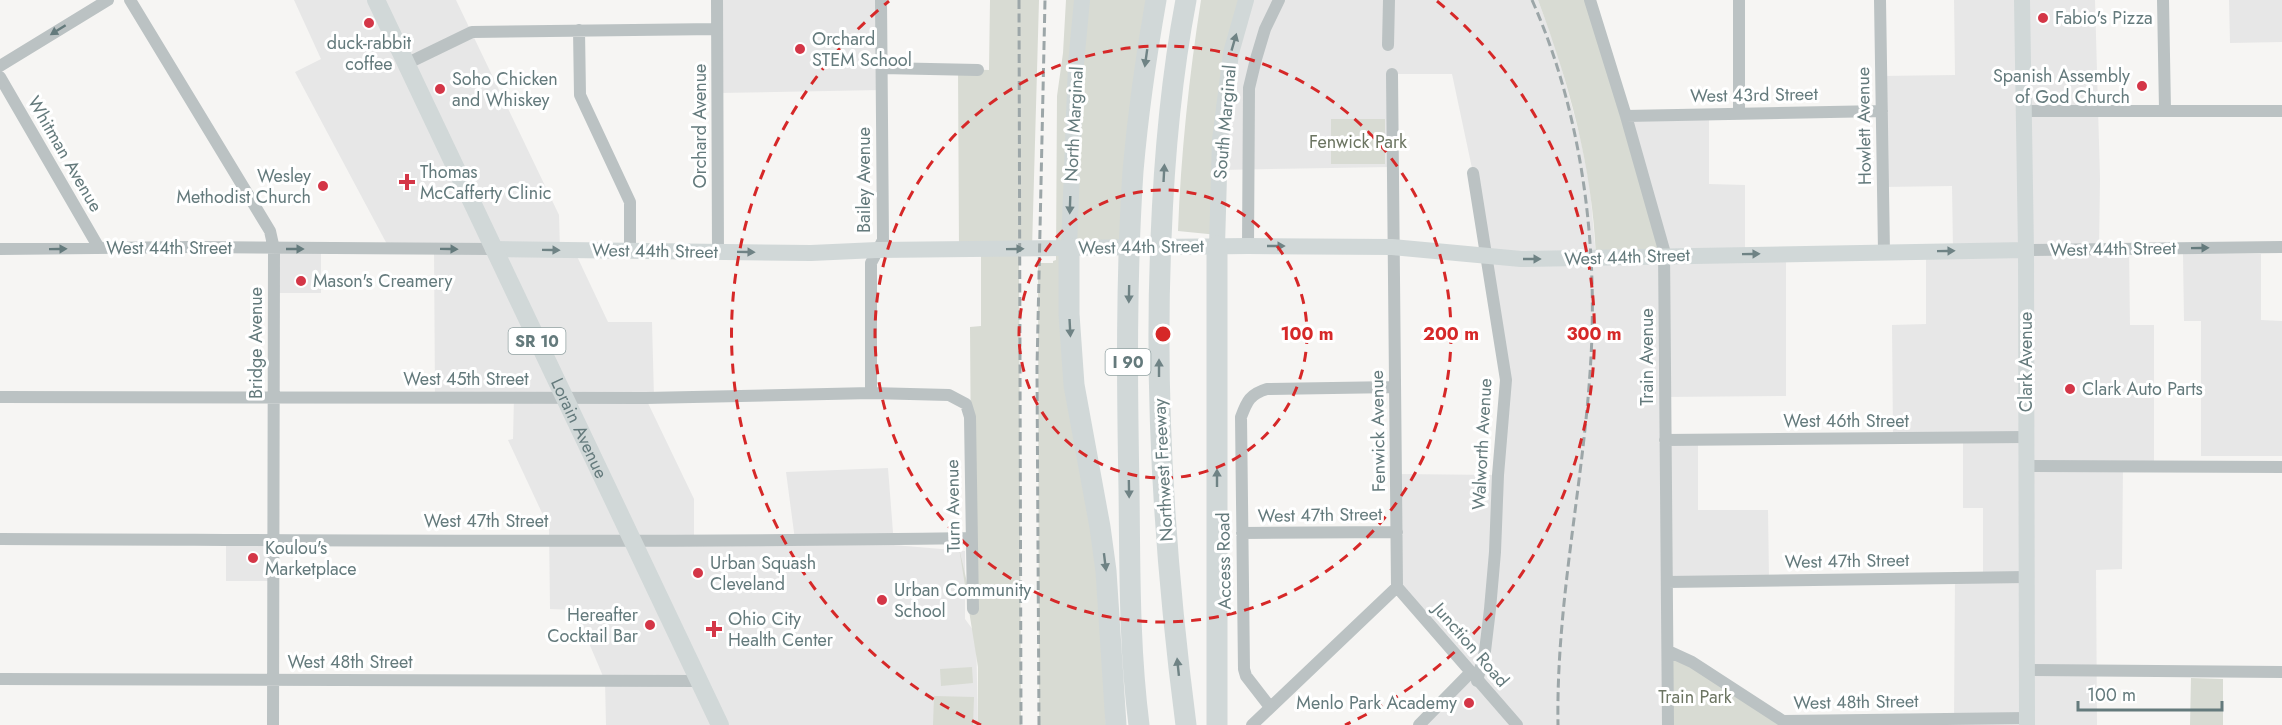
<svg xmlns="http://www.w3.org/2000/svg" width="2282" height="725" font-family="Jost,sans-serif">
  <rect width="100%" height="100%" fill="#f6f5f3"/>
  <path fill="#e7e7e7" d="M 294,0 L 456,0 L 559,215 L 560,250 L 574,250 L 608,322 L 652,322 L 654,398 L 646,399 L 694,499 L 694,540 L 795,540 L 786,472 L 888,468 L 894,545 L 965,551 L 965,619 L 976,634 L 978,725 L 606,725 L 605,681 L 575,610 L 550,609 L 549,528 L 508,440 L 513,439 L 514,397 L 435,397 L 434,249 L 389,248 L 295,72 L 321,59 Z
    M 717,0 L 881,0 L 882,90 L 718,93 Z
    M 1246,0 L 1538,0 L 1558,54 L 1581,141 L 1590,187 L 1596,258 L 1626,116 L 1709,114 L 1709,184 L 1745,185 L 1745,254 L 1786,253 L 1786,396 L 1665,397 L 1665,440 L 1698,440 L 1698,510 L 1768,510 L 1769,578 L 1667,580 L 1668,725 L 1419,725 L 1470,672 L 1397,587 L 1398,474 L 1498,475 L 1506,380 L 1473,173 L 1452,74 L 1392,74 L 1392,167 L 1219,170 Z
    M 1954,0 L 2095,0 L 2100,179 L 2099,250 L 2129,250 L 2130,325 L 2154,325 L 2154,467 L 2123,467 L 2122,569 L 2096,570 L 2097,725 L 1942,725 L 1954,719 L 1955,578 L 1983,578 L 1983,508 L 1963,508 L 1963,438 L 1893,438 L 1892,325 L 1926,324 L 1926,251 L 1953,251 L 1952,186 L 1883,187 L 1881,76 L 1955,75 Z
    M 2229,0 L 2282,0 L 2282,42 L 2230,43 Z
    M 274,249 L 321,249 L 321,293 L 274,293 Z
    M 2183,254 L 2261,254 L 2261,320 L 2282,321 L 2282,456 L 2201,456 L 2201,321 L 2184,321 Z
    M 226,539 L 275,539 L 274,581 L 226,581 Z"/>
  <path fill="#d8dbd3" d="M 990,0 L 1039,0 L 1032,249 L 1019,250 L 1021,725 L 978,725 L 978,667 L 959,548 L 972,604 L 970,327 L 981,326 L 981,250 L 959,250 L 958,69 L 989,70 Z
    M 1066,0 L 1075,0 C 1073,51 1066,102 1066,153 L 1088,505 L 1098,577 L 1106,725 L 1039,725 L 1038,263 L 1053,263 L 1053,261 L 1056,260 L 1057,96 L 1063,53 Z
    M 1082,0 L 1156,0 L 1129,248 L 1069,248 Z
    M 1201,0 L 1246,0 L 1231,53 L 1218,235 L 1178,231 C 1181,153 1189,77 1201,0 Z
    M 1538,0 L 1589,0 L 1664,250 L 1596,258 C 1593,169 1569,83 1538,0 Z
    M 1331,119 L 1385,119 L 1385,164 L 1331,164 Z
    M 1668,651 L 1799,725 L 1668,725 Z
    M 972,667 L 973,683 L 941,686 L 940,669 Z
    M 2191,678 L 2223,679 L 2223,725 L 2190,725 Z
    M 934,696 L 974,697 L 973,725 L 933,725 Z"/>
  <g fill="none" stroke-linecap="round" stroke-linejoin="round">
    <path stroke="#bbc2c3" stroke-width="12" d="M 130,0 L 270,231 L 274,249 L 273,725
      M 717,0 L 718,252
      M 1590,0 L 1626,116 L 1664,250 L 1668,725
      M 1739,0 L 1739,113
      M 1880,0 L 1884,252
      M 2163,0 L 2165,110
      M 579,30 L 580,95 L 630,202 L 630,251
      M 1388,45 L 1389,0
      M 408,63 L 472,32 L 717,29
      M 0,66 L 108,0
      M 882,68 L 978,70
      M 0,77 L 99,248
      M 2024,111 L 2282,111
      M 1626,116 L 1882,111
      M 1473,173 L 1506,380 L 1498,475 L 1495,552 L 1490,609 L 1485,651 L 1477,681
      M 1248,246 L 1249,88 L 1256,59 L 1265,29 L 1279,0
      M 0,249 L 191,247 L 493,249
      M 2026,250 L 2282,247
      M 871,393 L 871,263 L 883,240 L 881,0
      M 0,397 L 646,398 L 871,393 L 949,395 L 966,404 L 970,417 L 973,609
      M 1665,440 L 2027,437
      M 2027,466 L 2282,467
      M 1242,533 L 1397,532
      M 0,539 C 324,540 648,543 972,538
      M 1667,582 L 2027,577
      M 1397,587 L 1517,725
      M 1668,651 L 1692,662 L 1783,721 L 2028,718
      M 2027,670 L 2282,672
      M 0,679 L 700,681
      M 1270,707 L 1246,676 L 1244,669 L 1241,417 C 1247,401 1250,394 1267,389 L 1395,387
      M 1252,725 L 1397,587 L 1392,74
      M 1419,725 L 1471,672"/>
    <path stroke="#d1d8d8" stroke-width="16" d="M 2022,0 L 2026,250 L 2027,725
      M 1217,246 L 1220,140 L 1231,53 L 1246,0
      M 1069,248 L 1076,64 L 1082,0
      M 493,249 L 811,253 L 877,250 L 1248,246 L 1392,247 L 1521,259 L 2026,250"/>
    <path stroke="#d1d8d8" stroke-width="18" id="s1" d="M 376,0 L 720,725"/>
    <path stroke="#d1d8d8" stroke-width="21" d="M 1217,246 L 1217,725
      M 1069,248 L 1069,314 L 1074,385 L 1100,527 L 1106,571 L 1116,725
      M 1139,725 C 1129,647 1130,568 1129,489 C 1127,383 1126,277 1133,171 C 1138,114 1146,57 1156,0
      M 1186,725 C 1165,564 1154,402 1161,239 C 1164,159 1171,79 1186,0"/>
    <path stroke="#9ca6a8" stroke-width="3" stroke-dasharray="9 4.5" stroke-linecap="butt" d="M 1019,0 L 1021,725
      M 1532,0 C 1583,115 1599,249 1590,373 C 1582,491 1556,606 1558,725
      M 1039,725 L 1037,368 L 1045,0"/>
  </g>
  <defs><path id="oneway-solid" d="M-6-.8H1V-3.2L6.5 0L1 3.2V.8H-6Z" transform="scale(1.5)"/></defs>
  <g fill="#647a7c">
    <use href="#oneway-solid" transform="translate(58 30) rotate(148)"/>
    <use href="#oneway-solid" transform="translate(2200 248) rotate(-1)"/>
    <use href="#oneway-solid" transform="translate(58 249) rotate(-1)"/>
    <use href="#oneway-solid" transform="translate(295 249)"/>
    <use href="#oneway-solid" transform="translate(449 249) rotate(1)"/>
  </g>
  <g fill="#6f8385">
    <use href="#oneway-solid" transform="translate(1234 42) rotate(-74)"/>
    <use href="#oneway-solid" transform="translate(1146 58) rotate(98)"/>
    <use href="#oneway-solid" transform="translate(1164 173) rotate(-87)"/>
    <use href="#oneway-solid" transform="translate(1070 205) rotate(92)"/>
    <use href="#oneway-solid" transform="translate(1276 246)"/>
    <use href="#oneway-solid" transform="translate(1015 249) rotate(-1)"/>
    <use href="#oneway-solid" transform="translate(551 250) rotate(1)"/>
    <use href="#oneway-solid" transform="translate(1946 251) rotate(-1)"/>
    <use href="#oneway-solid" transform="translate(746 252) rotate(1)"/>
    <use href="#oneway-solid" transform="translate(1751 254) rotate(-1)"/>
    <use href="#oneway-solid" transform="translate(1532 259)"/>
    <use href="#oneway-solid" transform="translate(1129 294) rotate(91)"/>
    <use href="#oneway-solid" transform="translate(1070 328) rotate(87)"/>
    <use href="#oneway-solid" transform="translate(1159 368) rotate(-90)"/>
    <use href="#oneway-solid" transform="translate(1217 478) rotate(-90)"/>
    <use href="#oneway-solid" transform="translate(1129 489) rotate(89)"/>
    <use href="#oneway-solid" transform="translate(1105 562) rotate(83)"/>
    <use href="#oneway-solid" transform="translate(1178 667) rotate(-96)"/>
  </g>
  <g fill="none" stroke="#d62828" stroke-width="3" stroke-dasharray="10 8">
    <circle cx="1163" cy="334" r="144"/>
    <circle cx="1163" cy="334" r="288"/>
    <path d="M981 725A431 431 0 0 1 889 1M1437 1A431 431 0 0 1 1345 725"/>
  </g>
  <g fill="#d43647" stroke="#fff" stroke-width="2">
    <circle cx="2043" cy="18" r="6"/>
    <circle cx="369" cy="23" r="6"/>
    <circle cx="800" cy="49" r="6"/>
    <circle cx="2142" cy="86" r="6"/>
    <circle cx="440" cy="89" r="6"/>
    <path d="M404 173h6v6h6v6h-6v6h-6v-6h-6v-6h6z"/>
    <circle cx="323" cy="186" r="6"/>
    <circle cx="301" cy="281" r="6"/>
    <circle cx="2070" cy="389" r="6"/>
    <circle cx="253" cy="558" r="6"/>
    <circle cx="698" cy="573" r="6"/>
    <circle cx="882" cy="600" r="6"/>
    <circle cx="650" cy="625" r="6"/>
    <path d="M711 620h6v6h6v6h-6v6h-6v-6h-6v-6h6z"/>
    <circle cx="1469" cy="703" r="6"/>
  </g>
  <g text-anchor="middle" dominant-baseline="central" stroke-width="6" stroke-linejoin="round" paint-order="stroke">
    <g fill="#fff" stroke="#92a2a3" stroke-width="1.5">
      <rect x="508.5" y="328" width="57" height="26" rx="4.5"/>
      <rect x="1105.5" y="349" width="45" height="26" rx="4.5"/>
    </g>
    <g font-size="16" font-weight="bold" fill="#647a7c">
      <text x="537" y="341">SR 10</text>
      <text x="1128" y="362">I 90</text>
    </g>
    <g font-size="18" fill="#647a7c" stroke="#fff" text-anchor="start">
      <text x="2055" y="18">Fabio's Pizza</text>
      <text x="812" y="39">Orchard<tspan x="812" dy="21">STEM School</tspan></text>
      <text x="369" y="43" text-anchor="middle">duck-rabbit<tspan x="369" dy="21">coffee</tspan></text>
      <text x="2130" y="76" text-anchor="end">Spanish Assembly<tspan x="2130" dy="21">of God Church</tspan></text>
      <text x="452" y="79">Soho Chicken<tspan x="452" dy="21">and Whiskey</tspan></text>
      <text x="420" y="172">Thomas<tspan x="420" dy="21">McCafferty Clinic</tspan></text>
      <text x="311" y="176" text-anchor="end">Wesley<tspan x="311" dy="21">Methodist Church</tspan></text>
      <text x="313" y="281">Mason's Creamery</text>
      <text x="2082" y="389">Clark Auto Parts</text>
      <text x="265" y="548">Koulou's<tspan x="265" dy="21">Marketplace</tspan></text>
      <text x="710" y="563">Urban Squash<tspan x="710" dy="21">Cleveland</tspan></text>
      <text x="894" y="590">Urban Community<tspan x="894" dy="21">School</tspan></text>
      <text x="638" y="615" text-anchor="end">Hereafter<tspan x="638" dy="21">Cocktail Bar</tspan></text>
      <text x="728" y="619">Ohio City<tspan x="728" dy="21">Health Center</tspan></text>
      <text x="1457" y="703" text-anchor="end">Menlo Park Academy</text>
    </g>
    <g font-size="18" fill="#647a7c" stroke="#fff">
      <text transform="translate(1754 95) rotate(-1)">West 43rd Street</text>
      <text transform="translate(1225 122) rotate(-85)">South Marginal</text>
      <text transform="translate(1074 124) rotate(-87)">North Marginal</text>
      <text transform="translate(700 126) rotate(-90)">Orchard Avenue</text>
      <text transform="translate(1864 126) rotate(-91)">Howlett Avenue</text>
      <text transform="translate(65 154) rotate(60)">Whitman Avenue</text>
      <text transform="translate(864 180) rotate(-90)">Bailey Avenue</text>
      <text transform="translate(1141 247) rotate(-1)">West 44th Street</text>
      <text x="169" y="248">West 44th Street</text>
      <text transform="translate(2113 249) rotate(-1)">West 44th Street</text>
      <text transform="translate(655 251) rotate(1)">West 44th Street</text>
      <text transform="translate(1627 257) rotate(-2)">West 44th Street</text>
      <text transform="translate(256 343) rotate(-90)">Bridge Avenue</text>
      <text transform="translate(1647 357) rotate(-90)">Train Avenue</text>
      <text transform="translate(2026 362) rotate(-90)">Clark Avenue</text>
      <text x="466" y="379">West 45th Street</text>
      <text x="1846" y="421">West 46th Street</text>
      <text stroke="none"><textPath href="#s1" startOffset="474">Lorain Avenue</textPath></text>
      <text transform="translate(1378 431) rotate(-91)">Fenwick Avenue</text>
      <text transform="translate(1482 444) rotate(-87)">Walworth Avenue</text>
      <text transform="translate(1163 470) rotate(-93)">Northwest Freeway</text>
      <text transform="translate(953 506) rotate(-91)">Turn Avenue</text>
      <text transform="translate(1320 515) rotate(-1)">West 47th Street</text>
      <text x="486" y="521">West 47th Street</text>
      <text transform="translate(1224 561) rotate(-91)">Access Road</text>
      <text transform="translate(1847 561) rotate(-1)">West 47th Street</text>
      <text transform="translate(1471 645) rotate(49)">Junction Road</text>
      <text x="350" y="662">West 48th Street</text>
      <text transform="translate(1856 702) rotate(-1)">West 48th Street</text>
    </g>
    <g font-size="18" fill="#6c7562" stroke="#fff">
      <text x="1358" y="142">Fenwick Park</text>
      <text x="1695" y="697">Train Park</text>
    </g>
  </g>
  <circle cx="1163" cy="334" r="9" fill="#d62828" stroke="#fff" stroke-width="3"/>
  <g font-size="18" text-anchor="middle" font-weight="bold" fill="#d62828" stroke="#fff" stroke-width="6" stroke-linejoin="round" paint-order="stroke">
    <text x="1307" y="340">100 m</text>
    <text x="1451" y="340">200 m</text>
    <text x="1594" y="340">300 m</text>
  </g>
  <path d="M2078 701v9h144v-9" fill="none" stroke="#647a7c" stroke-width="3"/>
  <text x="2087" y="701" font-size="18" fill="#647a7c" stroke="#ffffff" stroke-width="4.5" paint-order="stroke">100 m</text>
</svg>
